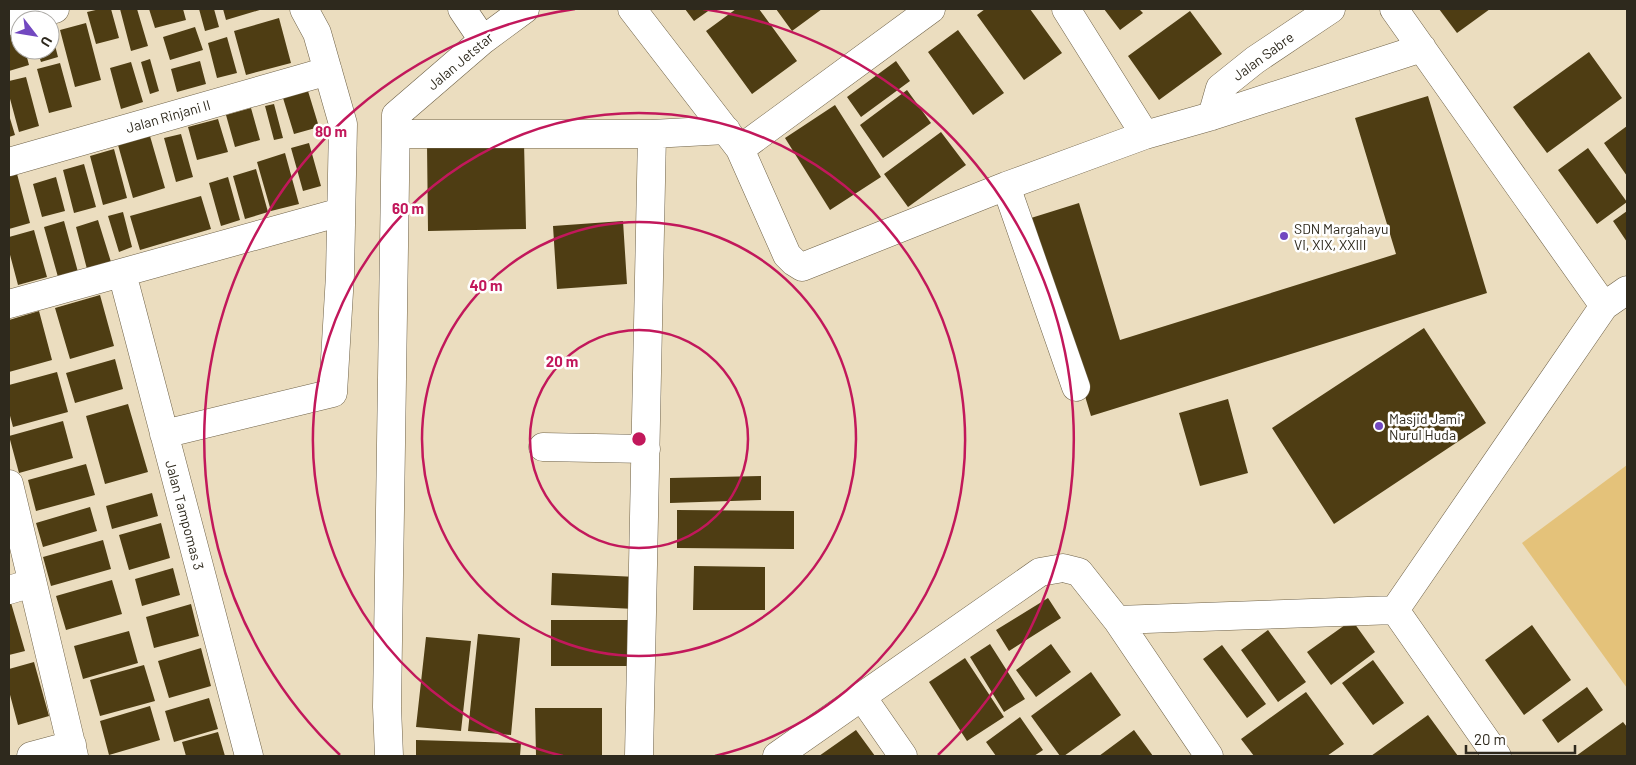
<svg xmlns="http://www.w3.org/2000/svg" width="1636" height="765" font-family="Barlow,sans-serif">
  <rect width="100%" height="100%" fill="#ebddbf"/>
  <path fill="#e4c27a" d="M 1627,465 L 1627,688 L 1522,543 Z"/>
  <path fill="#4e3d13" d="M 100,9 L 111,9 L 119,38 L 96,44 L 87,12 Z
    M 120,9 L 137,9 L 148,46 L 131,51 Z
    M 149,9 L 183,9 L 186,20 L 155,28 Z
    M 199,9 L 214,9 L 219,27 L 205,31 Z
    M 223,9 L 263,9 L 226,20 Z
    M 685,9 L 711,9 L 694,21 Z
    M 736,9 L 759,9 L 797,61 L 752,94 L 706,31 Z
    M 776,9 L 822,9 L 792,31 Z
    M 985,9 L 1030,9 L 1062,53 L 1024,80 L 977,15 Z
    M 1104,9 L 1139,9 L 1143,13 L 1120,30 Z
    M 1439,9 L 1490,9 L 1457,33 Z
    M 1190,11 L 1222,54 L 1159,100 L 1128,56 Z
    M 279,18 L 291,63 L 246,75 L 234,31 Z
    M 86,23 L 101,80 L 75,87 L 60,30 Z
    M 195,27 L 203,50 L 170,60 L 163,37 Z
    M 18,28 L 20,34 L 20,50 L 25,50 L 29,65 L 9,71 L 9,31 Z
    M 51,30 L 58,57 L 41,62 L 37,50 L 50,50 Z
    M 958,30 L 1004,93 L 973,115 L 928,52 Z
    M 227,37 L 237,73 L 217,78 L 208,43 Z
    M 1589,52 L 1622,98 L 1547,153 L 1513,107 Z
    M 150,59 L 159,91 L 150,94 L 141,62 Z
    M 200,61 L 206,84 L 177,92 L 171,69 Z
    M 896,61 L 910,81 L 861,117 L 847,97 Z
    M 131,62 L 143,102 L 121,109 L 110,68 Z
    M 60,63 L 72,107 L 49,113 L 37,69 Z
    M 26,77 L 39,126 L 19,132 L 9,95 L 9,81 Z
    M 907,90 L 931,123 L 883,158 L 860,125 Z
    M 308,91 L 319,127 L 294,134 L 283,98 Z
    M 1428,96 L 1487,293 L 1091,416 L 1031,218 L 1079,203 L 1120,340 L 1396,254 L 1355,118 Z
    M 274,104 L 283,138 L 274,140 L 265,106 Z
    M 835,105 L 881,177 L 830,210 L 785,138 Z
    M 251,108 L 260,140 L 235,147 L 226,115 Z
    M 9,115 L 15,135 L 9,137 Z
    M 218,119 L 228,152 L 197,160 L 188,127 Z
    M 1627,126 L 1627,176 L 1604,143 Z
    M 941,132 L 966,165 L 908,207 L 884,174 Z
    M 181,134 L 193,177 L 176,182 L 164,138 Z
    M 150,136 L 165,188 L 133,198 L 118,145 Z
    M 524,142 L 526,229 L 428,231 L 427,144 Z
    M 309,143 L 321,186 L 303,191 L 291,148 Z
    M 1588,148 L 1627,202 L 1597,224 L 1558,170 Z
    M 114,149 L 127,198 L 103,205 L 90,156 Z
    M 285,153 L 299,204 L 271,211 L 257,162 Z
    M 84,164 L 96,207 L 74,213 L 63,170 Z
    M 256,169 L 268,212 L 245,219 L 233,176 Z
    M 16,170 L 30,223 L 9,229 L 9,172 Z
    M 56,177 L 65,211 L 42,217 L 33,184 Z
    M 228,177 L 240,220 L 221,226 L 209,183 Z
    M 201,196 L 211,229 L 140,250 L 130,216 Z
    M 1627,211 L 1627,242 L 1613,221 Z
    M 123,212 L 132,247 L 119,252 L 108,216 Z
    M 98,220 L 111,262 L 87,269 L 76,227 Z
    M 64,221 L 78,272 L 58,277 L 44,227 Z
    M 623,221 L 627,284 L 557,289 L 553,226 Z
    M 34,230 L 47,277 L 18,285 L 9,251 L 9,237 Z
    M 100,295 L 114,346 L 70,359 L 55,308 Z
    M 39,311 L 52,360 L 9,372 L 9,320 Z
    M 1424,328 L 1486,423 L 1334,524 L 1272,428 Z
    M 115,359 L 123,389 L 75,403 L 66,373 Z
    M 57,372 L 68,412 L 13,427 L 9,412 L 9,385 Z
    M 1228,399 L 1248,473 L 1200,486 L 1179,413 Z
    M 128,404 L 148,472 L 105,484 L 86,416 Z
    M 63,421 L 73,458 L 19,473 L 9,436 Z
    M 86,464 L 95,495 L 36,511 L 28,480 Z
    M 761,476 L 761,500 L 670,503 L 670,478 Z
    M 152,493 L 158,516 L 112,529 L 106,506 Z
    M 90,507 L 97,531 L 43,547 L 36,523 Z
    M 677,510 L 794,511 L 794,549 L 677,548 Z
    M 161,523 L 170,558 L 129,570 L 119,535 Z
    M 103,540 L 111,569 L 51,586 L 43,557 Z
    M 694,566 L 765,567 L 765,610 L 693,610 Z
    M 173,568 L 180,595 L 142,606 L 135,579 Z
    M 552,573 L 637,577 L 635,609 L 551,605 Z
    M 112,580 L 122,614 L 66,630 L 56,596 Z
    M 9,596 L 25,651 L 9,655 Z
    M 1048,598 L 1061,618 L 1009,651 L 996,630 Z
    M 191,604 L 199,636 L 154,648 L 146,617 Z
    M 551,620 L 637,620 L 637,666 L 551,666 Z
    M 1352,620 L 1375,652 L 1331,685 L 1307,652 Z
    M 1532,625 L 1571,680 L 1524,715 L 1485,660 Z
    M 1268,630 L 1306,682 L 1278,702 L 1241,650 Z
    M 129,631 L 138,663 L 83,679 L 74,646 Z
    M 478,634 L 520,638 L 511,735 L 468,731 Z
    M 426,637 L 471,641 L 461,731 L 416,727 Z
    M 990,644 L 1025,699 L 1004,712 L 970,657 Z
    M 1051,644 L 1071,672 L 1036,697 L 1016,670 Z
    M 1222,645 L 1266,704 L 1247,718 L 1203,659 Z
    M 201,648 L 211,686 L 169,698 L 158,661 Z
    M 965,658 L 1004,717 L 967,741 L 929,682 Z
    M 1373,660 L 1404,703 L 1373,725 L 1342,683 Z
    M 34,662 L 49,716 L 18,725 L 9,691 L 9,669 Z
    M 144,665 L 155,701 L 100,716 L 90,680 Z
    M 1091,672 L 1121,715 L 1064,756 L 1060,756 L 1031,716 Z
    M 1587,687 L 1603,710 L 1558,743 L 1542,720 Z
    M 1306,692 L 1344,744 L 1327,756 L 1254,756 L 1241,739 Z
    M 209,698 L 218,729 L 174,742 L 165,711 Z
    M 150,706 L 160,740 L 109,755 L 100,721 Z
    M 535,708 L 602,708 L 602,756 L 536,756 Z
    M 1428,715 L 1458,756 L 1371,756 Z
    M 1020,717 L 1043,750 L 1034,756 L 996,756 L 986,742 Z
    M 1623,722 L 1627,727 L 1627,756 L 1576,756 Z
    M 856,730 L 875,756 L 819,756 Z
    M 1134,730 L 1153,756 L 1099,756 Z
    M 218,732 L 225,756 L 186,756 L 182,742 Z
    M 416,740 L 521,743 L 520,756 L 416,756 Z"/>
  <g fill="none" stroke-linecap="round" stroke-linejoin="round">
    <defs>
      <path id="minor" d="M 462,9 L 483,40
        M 632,9 L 740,149 L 931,9
        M 1066,9 L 1145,135
        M 1394,9 L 1604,306 L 1627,290
        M 9,21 L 55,9
        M 1212,116 L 1220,88 L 1255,60 L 1331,9
        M 397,134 L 652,134
        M 740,149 L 787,255 L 794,262 L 802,267 L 1006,186 L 1145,135 L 1212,116 L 1422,48
        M 9,162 L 328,71
        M 1006,186 L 1076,387
        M 122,273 L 249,756
        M 9,304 L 341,212
        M 164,434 L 333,393 L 340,275 L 343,124 L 317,33 L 304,9
        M 543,447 L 646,449
        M 9,484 L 74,756
        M 9,590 L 32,583
        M 1395,610 L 1497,756
        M 1117,620 L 1209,756
        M 862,697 L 903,756
        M 31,756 L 72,745
        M 389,756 L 387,707 L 396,115 L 483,40 L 525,9
        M 639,756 L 652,134 L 726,130
        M 777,756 L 1040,572 L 1063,568 L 1079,572 L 1117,620 L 1395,610 L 1604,306"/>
    </defs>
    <use href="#minor" stroke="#6f6248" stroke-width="29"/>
    <use href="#minor" stroke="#fff" stroke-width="28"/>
  </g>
  <g fill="none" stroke="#c2185b" stroke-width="2.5">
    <circle cx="639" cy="439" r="109"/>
    <circle cx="639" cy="439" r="217"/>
    <path d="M563 756A326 326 0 1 1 715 756"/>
    <path d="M340 755A435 435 0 0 1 575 9M703 9A435 435 0 0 1 938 755"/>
  </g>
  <g fill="#7248c0" stroke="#fff" stroke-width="2">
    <circle cx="1284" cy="236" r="5"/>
    <circle cx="1379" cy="426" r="5"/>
  </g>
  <g text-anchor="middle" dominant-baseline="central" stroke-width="5" stroke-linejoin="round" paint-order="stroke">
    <g font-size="14" fill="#2e291d" stroke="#fff">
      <text transform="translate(1263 56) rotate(-36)">Jalan Sabre</text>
      <text transform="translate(460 61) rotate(-40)">Jalan Jetstar</text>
      <text transform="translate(168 116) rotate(-16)">Jalan Rinjani II</text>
      <text transform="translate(185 515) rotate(75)">Jalan Tampomas 3</text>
    </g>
    <g font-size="14" fill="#2e291d" stroke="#fff" text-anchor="start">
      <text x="1294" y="228">SDN Margahayu<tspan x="1294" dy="16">VI, XIX, XXIII</tspan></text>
      <text x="1389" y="418">Masjid Jami'<tspan x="1389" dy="16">Nurul Huda</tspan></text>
    </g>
  </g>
  <circle cx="639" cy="439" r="8" fill="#c2185b" stroke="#fff" stroke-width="2.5"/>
  <g font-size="15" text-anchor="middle" font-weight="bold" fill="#c2185b" stroke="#fff" stroke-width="5" stroke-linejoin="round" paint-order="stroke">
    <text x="331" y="137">80 m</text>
    <text x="408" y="214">60 m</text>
    <text x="486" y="291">40 m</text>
    <text x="562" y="367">20 m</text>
  </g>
  <rect width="1636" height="765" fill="none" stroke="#2e291d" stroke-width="20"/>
  <g transform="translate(35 35) rotate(121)"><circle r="24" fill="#ffffff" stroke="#aba9a5"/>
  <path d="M0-4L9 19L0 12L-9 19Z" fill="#7248c0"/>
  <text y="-8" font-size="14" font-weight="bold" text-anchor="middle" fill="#2e291d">U</text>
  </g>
  <path d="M1466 745v8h109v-8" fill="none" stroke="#2e291d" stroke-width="2.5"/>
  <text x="1474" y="745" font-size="15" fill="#2e291d" stroke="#ffffff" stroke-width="4" paint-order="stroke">20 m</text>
</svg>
